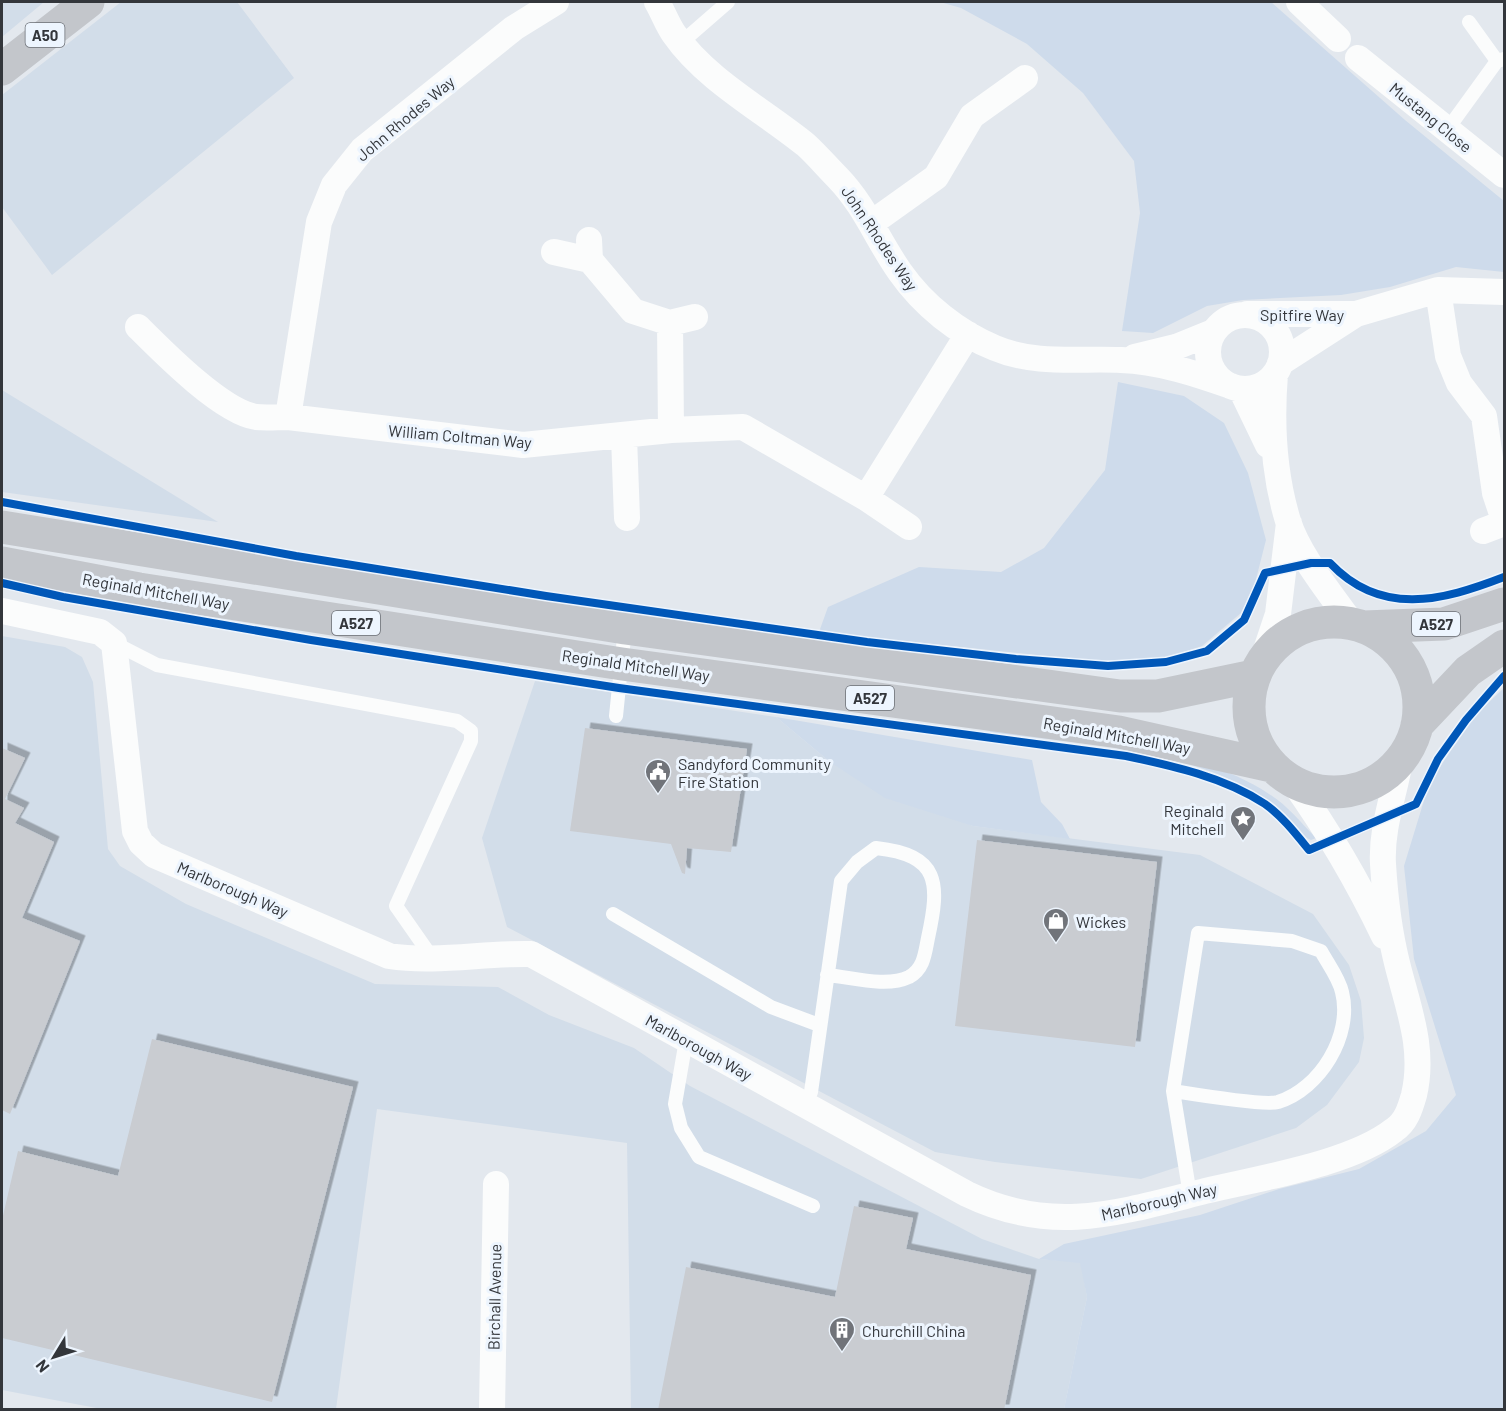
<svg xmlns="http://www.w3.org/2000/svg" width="1506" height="1411" font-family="Barlow,sans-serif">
  <defs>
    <filter id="shadow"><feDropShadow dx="5.5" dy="-5.5" stdDeviation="0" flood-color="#0004"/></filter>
  </defs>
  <rect width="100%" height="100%" fill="#e3e8ee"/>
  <path fill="#d2dde9" d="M 2,2 L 44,2 L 2,37 Z
    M 121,2 L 237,2 L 294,78 L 52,275 L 2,207 L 2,95 Z
    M 2,390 L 218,522 L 2,492 Z
    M 2,636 L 65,647 L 82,657 L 93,682 L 108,849 L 120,866 L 186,904 L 375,984 L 498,987 L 549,1015 L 634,1048 L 690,1086 L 982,1239 L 1039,1259 L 1081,1262 L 1087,1297 L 1064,1409 L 631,1409 L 627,1143 L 377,1109 L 336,1409 L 107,1410 L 2,1390 Z
    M 535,681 L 776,717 L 830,762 L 973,826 L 1200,855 L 1313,914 L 1349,965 L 1361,1001 L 1364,1038 L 1359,1062 L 1327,1105 L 1296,1128 L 1141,1179 L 995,1162 L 935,1152 L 507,927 L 482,838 Z"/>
  <path fill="#cedbeb" d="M 940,2 L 1271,2 L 1405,120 L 1504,201 L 1504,272 L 1456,267 L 1390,287 L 1341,295 L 1243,300 L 1207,306 L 1153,333 L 1122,331 L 1140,213 L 1134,161 L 1083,93 L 1027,44 L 961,8 Z
    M 1118,382 L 1184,396 L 1224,423 L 1248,473 L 1266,540 L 1255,583 L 1241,613 L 1202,646 L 1165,658 L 1095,661 L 819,632 L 828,607 L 919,567 L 1001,572 L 1044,548 L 1105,470 Z
    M 1504,688 L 1504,1409 L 1064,1409 L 1087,1297 L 1080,1263 L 1039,1259 L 1064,1244 L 1200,1215 L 1279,1189 L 1359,1169 L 1426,1131 L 1456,1095 L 1414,959 L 1404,866 L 1429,784 L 1472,718 Z
    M 776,717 L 1032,760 L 1041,802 L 1062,824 L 1070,839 L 973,826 L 885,798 L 830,762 Z
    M 991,727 C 1073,737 1200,747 1269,794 C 1287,805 1301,823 1316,838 L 1311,840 L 1307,838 C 1295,824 1283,810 1267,800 C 1188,747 1081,744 990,732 Z"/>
  <path fill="#c9ccd1" filter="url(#shadow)" d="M 585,728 L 747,749 L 731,852 L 687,848 L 685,874 L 682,873 L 671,844 L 570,831 Z
    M 2,748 L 25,758 L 5,799 L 24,808 L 15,823 L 54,842 L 22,918 L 80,941 L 10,1114 L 2,1110 Z
    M 977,840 L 1157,862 L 1135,1047 L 955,1026 Z
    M 152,1039 L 353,1087 L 272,1402 L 2,1338 L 2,1220 L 18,1151 L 118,1176 Z
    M 854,1206 L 913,1218 L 906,1249 L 1031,1275 L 1004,1410 L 658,1410 L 686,1267 L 835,1297 Z"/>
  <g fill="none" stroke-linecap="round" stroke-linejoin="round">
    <path stroke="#fbfcfc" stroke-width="14" d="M 1469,22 L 1497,61 L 1504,59
      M 682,42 L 728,2
      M 1447,130 L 1497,61
      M 114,643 L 157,665 L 457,721 L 471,731 L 471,741 L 396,906 L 433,959
      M 616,716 L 625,628
      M 613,914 L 771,1007 L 819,1025
      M 686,1040 L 675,1104 L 681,1128 L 699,1157 L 813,1206
      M 1173,1091 L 1198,933 L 1292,941 L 1321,951 C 1328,964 1339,978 1342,992 C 1353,1035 1320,1089 1278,1102 C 1263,1106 1192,1094 1173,1091 L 1190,1195
      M 803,1106 L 811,1092 L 841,881 L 857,862 L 876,848 C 940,855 940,883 928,938 C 925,953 924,969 909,977 C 886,988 851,977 827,975"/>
    <path stroke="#fbfcfc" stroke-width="26" d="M 657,2 C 663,12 667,24 674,34 C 706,80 763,110 806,145 C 817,155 827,167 838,178 C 865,206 878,241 900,272 C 923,305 958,333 995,348 C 1035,365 1079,358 1121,360 C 1158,361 1197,374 1231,386
      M 1299,2 L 1338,39
      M 1358,58 L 1504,175
      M 873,222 L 936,177 L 972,116 L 1025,78
      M 589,240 L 590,260 L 633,311 L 670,323 L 695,317
      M 554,252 L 590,260
      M 1438,290 L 1448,356 L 1459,383 L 1484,416 L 1495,493 L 1504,520
      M 1247,314 L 1356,314 L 1438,290 L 1504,292
      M1208 352a37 37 0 1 1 74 0a37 37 0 1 1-74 0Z
      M 670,323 L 671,430
      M 138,327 C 163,352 222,412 256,417 C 266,418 278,417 288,417 L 523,445 L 671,430 L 743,427 L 866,498 L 909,527
      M 1135,357 L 1176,347 L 1213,332
      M 1280,363 L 1356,314
      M 1275,374 C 1271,423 1274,475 1288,521 C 1299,556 1331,594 1352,624
      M 1241,389 L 1268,445
      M 288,417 L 319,222 L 334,185 L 362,150 L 514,28 L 556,2
      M 624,437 L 627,518
      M 866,498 L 968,334
      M 1483,531 L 1504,523
      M 2,611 L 100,632 L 114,643 L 135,831 L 141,843 L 154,855 L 389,956 C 436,963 483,953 531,954 L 967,1194 C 1052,1235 1118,1213 1205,1191 C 1259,1178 1351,1164 1394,1130 C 1406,1122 1410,1109 1414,1095 C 1425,1048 1408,1008 1397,963 C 1389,931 1385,896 1383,864 C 1381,828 1394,796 1400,761
      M 1263,659 L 1278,614 L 1289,523
      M 1294,783 C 1329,832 1358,882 1384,936
      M 492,1410 L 496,1184"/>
    <path stroke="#c3c6cb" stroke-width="33" d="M 2,69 L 88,2
      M 2,527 L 625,628 L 1120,696 L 1158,696 L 1254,676
      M 2,563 L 139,589 L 622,664 L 1119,732 L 1271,766
      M1249 707a85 85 0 1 1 170 0a85 85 0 1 1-170 0Z
      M 1364,627 L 1444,624 L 1504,604
      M 1417,725 L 1468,671 L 1504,646"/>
    <defs>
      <path id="cycleway" d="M 2,502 L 296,556 L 546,596 L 867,642 L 1016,659 L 1108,666 L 1166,662 L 1207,651 L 1244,620 L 1265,573 L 1311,563 L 1330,563 C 1381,617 1442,601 1504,577
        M 2,583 L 63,597 L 311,640 L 619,688 L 1126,756 C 1173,766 1224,777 1265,804 C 1282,816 1296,834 1309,850 L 1416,804 L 1438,759 L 1466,720 L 1504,676"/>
    </defs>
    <use href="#cycleway" stroke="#edf5fe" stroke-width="11"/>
    <use href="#cycleway" stroke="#0057b8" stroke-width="8"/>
  </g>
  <defs>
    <symbol id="civic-pin" viewBox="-11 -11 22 30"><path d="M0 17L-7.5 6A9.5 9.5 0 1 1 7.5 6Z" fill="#71747a" stroke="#edf5fe"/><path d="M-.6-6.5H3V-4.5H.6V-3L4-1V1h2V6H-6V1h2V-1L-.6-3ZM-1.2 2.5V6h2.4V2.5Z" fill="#fff"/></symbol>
    <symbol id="sight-pin" viewBox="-11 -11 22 30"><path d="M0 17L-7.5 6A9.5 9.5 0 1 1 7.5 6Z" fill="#71747a" stroke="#edf5fe"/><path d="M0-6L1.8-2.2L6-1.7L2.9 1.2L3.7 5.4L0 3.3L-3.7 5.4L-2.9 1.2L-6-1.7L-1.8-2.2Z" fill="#fff"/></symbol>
    <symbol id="shop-pin" viewBox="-11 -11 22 30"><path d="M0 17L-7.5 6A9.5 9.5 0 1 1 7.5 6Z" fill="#71747a" stroke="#edf5fe"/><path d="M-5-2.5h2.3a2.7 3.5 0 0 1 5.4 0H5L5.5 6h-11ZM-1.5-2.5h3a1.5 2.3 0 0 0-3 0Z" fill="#fff"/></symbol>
    <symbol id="building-pin" viewBox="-11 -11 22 30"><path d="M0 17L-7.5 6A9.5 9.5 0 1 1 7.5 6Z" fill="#71747a" stroke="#edf5fe"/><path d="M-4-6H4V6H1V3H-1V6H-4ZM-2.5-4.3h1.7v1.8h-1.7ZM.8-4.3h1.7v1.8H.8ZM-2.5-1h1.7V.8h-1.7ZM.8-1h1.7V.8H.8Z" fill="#fff"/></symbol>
  </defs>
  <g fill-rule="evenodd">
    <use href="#civic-pin" x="643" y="757" width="30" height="40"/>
    <use href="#sight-pin" x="1228" y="804" width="30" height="40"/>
    <use href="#shop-pin" x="1041" y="906" width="30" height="40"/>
    <use href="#building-pin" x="827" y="1315" width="30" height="40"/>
  </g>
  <g text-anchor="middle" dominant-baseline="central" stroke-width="6" stroke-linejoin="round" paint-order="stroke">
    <g fill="#edf5fe" stroke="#6b6f76" stroke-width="1.5">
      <rect x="25.5" y="23" width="39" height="24" rx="4.5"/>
      <rect x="332" y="611" width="48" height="24" rx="4.5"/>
      <rect x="1412" y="612" width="48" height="24" rx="4.5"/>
      <rect x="846" y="686" width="48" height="24" rx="4.5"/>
    </g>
    <g font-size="15" font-weight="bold" fill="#33363b">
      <text x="45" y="35">A50</text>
      <text x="356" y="623">A527</text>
      <text x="1436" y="624">A527</text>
      <text x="870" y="698">A527</text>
    </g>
    <g font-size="16" fill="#33363b" stroke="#edf5fe">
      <text transform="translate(1431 117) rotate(39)">Mustang Close</text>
      <text transform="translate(405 118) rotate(-40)">John Rhodes Way</text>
      <text transform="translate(880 238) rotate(56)">John Rhodes Way</text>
      <text x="1302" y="314">Spitfire Way</text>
      <text transform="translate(460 436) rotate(5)">William Coltman Way</text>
      <text transform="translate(156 591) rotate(10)">Reginald Mitchell Way</text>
      <text transform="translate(636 665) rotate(8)">Reginald Mitchell Way</text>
      <text transform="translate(1117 735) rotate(10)">Reginald Mitchell Way</text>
      <text transform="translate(233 889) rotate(23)">Marlborough Way</text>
      <text transform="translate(699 1047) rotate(29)">Marlborough Way</text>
      <text transform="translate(1159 1201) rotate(-13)">Marlborough Way</text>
      <text transform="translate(494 1297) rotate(-89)">Birchall Avenue</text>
    </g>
    <g font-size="16" fill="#33363b" stroke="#edf5fe" text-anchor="start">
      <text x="678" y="763">Sandyford Community<tspan x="678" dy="18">Fire Station</tspan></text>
      <text x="1224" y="810" text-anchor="end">Reginald<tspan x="1224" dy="18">Mitchell</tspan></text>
      <text x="1076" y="921">Wickes</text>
      <text x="862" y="1330">Churchill China</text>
    </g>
  </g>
  <rect width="1506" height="1411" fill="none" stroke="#33363b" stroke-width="6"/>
  <g transform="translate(54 1357) rotate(232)" stroke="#edf5fe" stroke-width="4.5" paint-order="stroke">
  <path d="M0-4.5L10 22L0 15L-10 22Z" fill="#33363b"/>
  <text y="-9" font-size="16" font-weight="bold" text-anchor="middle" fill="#33363b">N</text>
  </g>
</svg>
